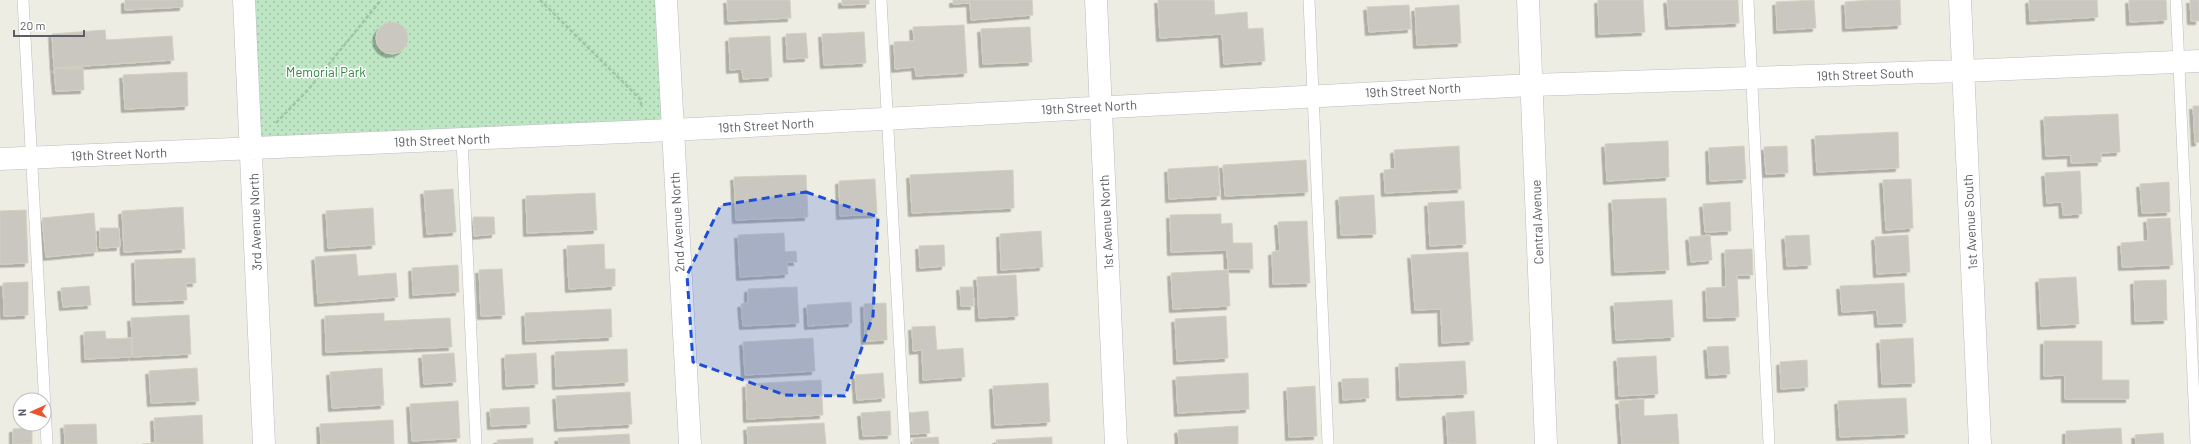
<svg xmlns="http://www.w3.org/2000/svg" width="2199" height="444" font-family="Barlow,sans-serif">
  <defs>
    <pattern id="park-dots" width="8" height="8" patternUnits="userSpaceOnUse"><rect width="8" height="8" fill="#bfe6c4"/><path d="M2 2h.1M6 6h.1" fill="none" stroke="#9ebea3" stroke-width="1.8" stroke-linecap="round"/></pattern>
    <filter id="shadow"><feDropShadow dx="-3.5" dy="3.5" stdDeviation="0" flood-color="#0004"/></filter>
  </defs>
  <rect width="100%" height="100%" fill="#eeede3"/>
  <path fill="url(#park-dots)" d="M 244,0 L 666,0 L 672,130 L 251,148 Z"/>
  <path fill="#c9c7c0" stroke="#d3d0c1" filter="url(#shadow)" d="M 125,0 L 183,0 L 183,7 L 125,10 Z
    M 727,0 L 790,0 L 791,18 L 728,21 Z
    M 842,0 L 869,0 L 869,4 L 842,5 Z
    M 953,0 L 1032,0 L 1033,15 L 971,20 L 970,3 L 953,4 Z
    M 1158,0 L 1214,0 L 1215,15 L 1247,12 L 1248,29 L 1263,28 L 1265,61 L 1224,64 L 1222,34 L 1160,38 Z
    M 1598,0 L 1643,0 L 1645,32 L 1599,34 Z
    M 1667,0 L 1738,0 L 1739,23 L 1669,26 Z
    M 1814,0 L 1816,28 L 1777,30 L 1776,2 Z
    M 1870,0 L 1900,0 L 1901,25 L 1846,28 L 1845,2 Z
    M 2029,0 L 2097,0 L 2098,17 L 2030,21 Z
    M 2129,0 L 2166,0 L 2167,20 L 2130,22 Z
    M 2190,0 L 2199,0 L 2199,21 L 2191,21 Z
    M 1409,5 L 1411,29 L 1369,32 L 1367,7 Z
    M 1459,5 L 1461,43 L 1417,45 L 1415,8 Z
    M376 38a16 16 0 1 1 32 0a16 16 0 1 1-32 0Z
    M 964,25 L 967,73 L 916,76 L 915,67 L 895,69 L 894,42 L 914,41 L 913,27 Z
    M 1030,27 L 1032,62 L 983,64 L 981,29 Z
    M 105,30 L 106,40 L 172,36 L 174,60 L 54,68 L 52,34 Z
    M 864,32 L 866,63 L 824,65 L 822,34 Z
    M 806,33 L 808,58 L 787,59 L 786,34 Z
    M 770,36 L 772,77 L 743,79 L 742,69 L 730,70 L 729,38 Z
    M 83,68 L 84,90 L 56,91 L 54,69 Z
    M 187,72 L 188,106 L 125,109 L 123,75 Z
    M 2193,106 L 2199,106 L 2199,142 L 2195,143 Z
    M 2118,114 L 2120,152 L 2101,153 L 2101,162 L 2071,163 L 2071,155 L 2046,156 L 2044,117 Z
    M 1898,132 L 1899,168 L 1817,172 L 1815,136 Z
    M 1668,141 L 1669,177 L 1607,181 L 1605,144 Z
    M 1459,146 L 1461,189 L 1385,193 L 1384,170 L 1395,169 L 1394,150 Z
    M 1744,146 L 1746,179 L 1710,181 L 1709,148 Z
    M 1787,146 L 1788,173 L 1766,174 L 1764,147 Z
    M 1306,160 L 1308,192 L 1225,196 L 1223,165 Z
    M 1218,166 L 1220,196 L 1169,199 L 1168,169 Z
    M 1013,170 L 1014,208 L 912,213 L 910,175 Z
    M 2080,171 L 2082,214 L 2063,215 L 2062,202 L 2047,203 L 2045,173 Z
    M 806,175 L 808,217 L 736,220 L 734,177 Z
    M 875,179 L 877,214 L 840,216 L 839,181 Z
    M 1911,179 L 1913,228 L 1886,230 L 1883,180 Z
    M 2169,182 L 2170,212 L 2142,213 L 2140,184 Z
    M 453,189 L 456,232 L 427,234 L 424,191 Z
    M 595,193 L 597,230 L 527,233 L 526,196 Z
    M 1374,195 L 1376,234 L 1341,235 L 1339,197 Z
    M 1666,198 L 1669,270 L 1615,272 L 1612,200 Z
    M 1464,201 L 1466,244 L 1430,246 L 1428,203 Z
    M 1730,202 L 1731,231 L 1705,232 L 1703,204 Z
    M 183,207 L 185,249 L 124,252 L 122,211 Z
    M 373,208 L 375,245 L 328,248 L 326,211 Z
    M 26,210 L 28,263 L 0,264 L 0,211 Z
    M 94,213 L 97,252 L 46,257 L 42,218 Z
    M 1221,214 L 1221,224 L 1232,223 L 1233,243 L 1252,243 L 1253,269 L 1228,269 L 1227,250 L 1171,252 L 1170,215 Z
    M 473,217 L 494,217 L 495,234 L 474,236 Z
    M 2170,218 L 2173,265 L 2122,267 L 2121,243 L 2148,241 L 2147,219 Z
    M 1307,221 L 1310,283 L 1273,284 L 1272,252 L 1280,251 L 1278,222 Z
    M 100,228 L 119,228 L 120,247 L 100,248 Z
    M 1041,231 L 1043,267 L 1001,270 L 1000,234 Z
    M 784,233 L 785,252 L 796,251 L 797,262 L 787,262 L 788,274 L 740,277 L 738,235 Z
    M 1710,235 L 1712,260 L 1691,262 L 1689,237 Z
    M 1809,235 L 1811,265 L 1787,266 L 1785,236 Z
    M 1908,235 L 1910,272 L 1877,274 L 1875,237 Z
    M 604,244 L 605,269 L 615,269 L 615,286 L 569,289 L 567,246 Z
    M 944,245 L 945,266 L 920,268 L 919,246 Z
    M 1752,249 L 1753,275 L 1737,275 L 1739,317 L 1707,318 L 1706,288 L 1726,287 L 1725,250 Z
    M 1468,252 L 1473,341 L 1442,343 L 1441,309 L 1415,310 L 1411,255 Z
    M 356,254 L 358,276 L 396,273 L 398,297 L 318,303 L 315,257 Z
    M 195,258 L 196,283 L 186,283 L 187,300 L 136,302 L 135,260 Z
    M 458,265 L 459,292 L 413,295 L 412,268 Z
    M 502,269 L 505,315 L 481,316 L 479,270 Z
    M 1228,270 L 1230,306 L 1173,309 L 1171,273 Z
    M 1016,275 L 1018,316 L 979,318 L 977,277 Z
    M 2076,277 L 2079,324 L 2041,326 L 2039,279 Z
    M 2166,280 L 2167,320 L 2135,321 L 2134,281 Z
    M 28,282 L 28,315 L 4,316 L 3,283 Z
    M 1904,283 L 1906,323 L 1878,324 L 1877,310 L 1842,312 L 1840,286 Z
    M 89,286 L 91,305 L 63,307 L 61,288 Z
    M 797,287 L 799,323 L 743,326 L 741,304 L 748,303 L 748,289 Z
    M 960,287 L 973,287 L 974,306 L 961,306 Z
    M 1672,300 L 1674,337 L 1616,340 L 1614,303 Z
    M 851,302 L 852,323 L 808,326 L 807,305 Z
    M 886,303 L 887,340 L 865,341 L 864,304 Z
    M 611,309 L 612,337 L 526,341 L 525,313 Z
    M 384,313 L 384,321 L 450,318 L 452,347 L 326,352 L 325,316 Z
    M 189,315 L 191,354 L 133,357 L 131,318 Z
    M 1226,316 L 1228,358 L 1177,361 L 1175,319 Z
    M 935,326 L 937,350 L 963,348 L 965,377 L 923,380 L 922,350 L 913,351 L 912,327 Z
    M 105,331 L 106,339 L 131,338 L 132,357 L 85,359 L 84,332 Z
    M 813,338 L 815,371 L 745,375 L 743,342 Z
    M 1913,338 L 1915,383 L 1882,384 L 1880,340 Z
    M 2044,341 L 2102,341 L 2102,380 L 2129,380 L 2129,399 L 2065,399 L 2065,375 L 2044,376 Z
    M 1728,346 L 1730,374 L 1709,375 L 1707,347 Z
    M 627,349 L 628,382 L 556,386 L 555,352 Z
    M 454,353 L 456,382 L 424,384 L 422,355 Z
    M 536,353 L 538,384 L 506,386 L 505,355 Z
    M 1656,356 L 1658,394 L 1619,396 L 1617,358 Z
    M 1807,360 L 1808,387 L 1781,389 L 1780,362 Z
    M 1465,361 L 1467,394 L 1400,397 L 1399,364 Z
    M 197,368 L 199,401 L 151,403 L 149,371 Z
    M 382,368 L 384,405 L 332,408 L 330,372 Z
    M 883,373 L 885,398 L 857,400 L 855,375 Z
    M 1248,373 L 1249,409 L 1178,413 L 1176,377 Z
    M 1368,378 L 1369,398 L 1343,400 L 1342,379 Z
    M 821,380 L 823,415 L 747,419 L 746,384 Z
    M 1048,383 L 1050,422 L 995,425 L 993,386 Z
    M 1315,386 L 1317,436 L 1289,437 L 1287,388 Z
    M 630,392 L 632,424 L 558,428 L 556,396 Z
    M 1906,398 L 1908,434 L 1840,437 L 1838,401 Z
    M 1644,399 L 1644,416 L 1677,414 L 1679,444 L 1622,444 L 1619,401 Z
    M 458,401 L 460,438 L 412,441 L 410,404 Z
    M 529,407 L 530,424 L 491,426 L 490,409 Z
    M 890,411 L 891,435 L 863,436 L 861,413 Z
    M 928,411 L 930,433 L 910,434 L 908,413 Z
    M 1474,411 L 1476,444 L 1448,444 L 1446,413 Z
    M 202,415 L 203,444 L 142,444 L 155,443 L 154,418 Z
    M 393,420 L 394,444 L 321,444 L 320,424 Z
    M 824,423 L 826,444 L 748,444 L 747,427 Z
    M 96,424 L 97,444 L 65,444 L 64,425 Z
    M 1238,426 L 1238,444 L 1179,444 L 1178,430 Z
    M 32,428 L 32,444 L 13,444 L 13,429 Z
    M 2121,428 L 2122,444 L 2066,444 L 2066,431 Z
    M 2163,433 L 2164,444 L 2136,444 L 2135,435 Z
    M 629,434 L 630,444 L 559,444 L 558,438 Z
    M 938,437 L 939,444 L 913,444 L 913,439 Z
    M 1052,437 L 1052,444 L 997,444 L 996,440 Z
    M 533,438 L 533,444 L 498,444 L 497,440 Z"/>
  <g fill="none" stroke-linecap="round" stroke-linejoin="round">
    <defs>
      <path id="service" d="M 23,0 L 47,444
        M 881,0 L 905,444
        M 1309,0 L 1328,444
        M 1748,0 L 1769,444
        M 2176,0 L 2196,444
        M 462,139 L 476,444"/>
      <path id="minor" d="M 244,0 L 264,444
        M 1960,0 L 1980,444
        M 0,159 L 672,130 L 1532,85 L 1963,71 L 2199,61"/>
      <path id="tertiary" d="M 1528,0 L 1546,444"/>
      <path id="secondary" d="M 666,0 L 690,444
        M 1096,0 L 1116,444"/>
    </defs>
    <use href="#service" stroke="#bbbcc2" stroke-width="12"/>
    <use href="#minor" stroke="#bbbcc2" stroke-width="23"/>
    <use href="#tertiary" stroke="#bbbcc2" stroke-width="23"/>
    <use href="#secondary" stroke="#b9bbc2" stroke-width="23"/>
    <path stroke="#98c7ab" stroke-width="2.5" stroke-dasharray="4 2" stroke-linecap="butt" d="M 540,0 L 641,100 L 641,108
      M 276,123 L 307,91 L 381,0"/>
    <use href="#service" stroke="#fff" stroke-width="11"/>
    <use href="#minor" stroke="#fff" stroke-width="22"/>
    <use href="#tertiary" stroke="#fff" stroke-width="22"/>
    <use href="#secondary" stroke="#fff" stroke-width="22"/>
  </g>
  <path fill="#1d4ed8" fill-opacity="0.2" stroke="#1d4ed8" stroke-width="3" stroke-dasharray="8 5" stroke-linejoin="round" d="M 806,192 L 878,217 L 873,316 L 845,396 L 785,395 L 693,362 L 687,275 L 721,205 Z"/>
  <g text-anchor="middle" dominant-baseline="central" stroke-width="3" stroke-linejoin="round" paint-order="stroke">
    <g font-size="13" fill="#338341" stroke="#fff">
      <text x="326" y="72">Memorial Park</text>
    </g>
    <g font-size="13" fill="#5b5e64" stroke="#fff">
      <text transform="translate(1865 74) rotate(-2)">19th Street South</text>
      <text transform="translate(1413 90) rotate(-3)">19th Street North</text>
      <text transform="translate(1089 107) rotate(-3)">19th Street North</text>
      <text transform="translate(766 125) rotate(-3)">19th Street North</text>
      <text transform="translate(442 140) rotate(-2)">19th Street North</text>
      <text transform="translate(119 154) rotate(-2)">19th Street North</text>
      <text transform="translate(255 222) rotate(-92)">3rd Avenue North</text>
      <text transform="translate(677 222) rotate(-93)">2nd Avenue North</text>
      <text transform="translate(1106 222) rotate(-93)">1st Avenue North</text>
      <text transform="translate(1537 222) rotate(-92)">Central Avenue</text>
      <text transform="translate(1970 222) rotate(-93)">1st Avenue South</text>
    </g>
  </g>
  <g transform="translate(32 412) rotate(267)"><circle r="19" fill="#ffffff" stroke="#bdbfc1"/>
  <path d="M0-3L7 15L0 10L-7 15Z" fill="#eb542c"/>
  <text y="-6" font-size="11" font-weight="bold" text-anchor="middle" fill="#5b5e64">N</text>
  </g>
  <path d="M14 30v6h70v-6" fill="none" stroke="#5b5e64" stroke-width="2"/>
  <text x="20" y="30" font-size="12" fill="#5b5e64" stroke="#ffffff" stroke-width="3" paint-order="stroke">20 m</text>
</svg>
